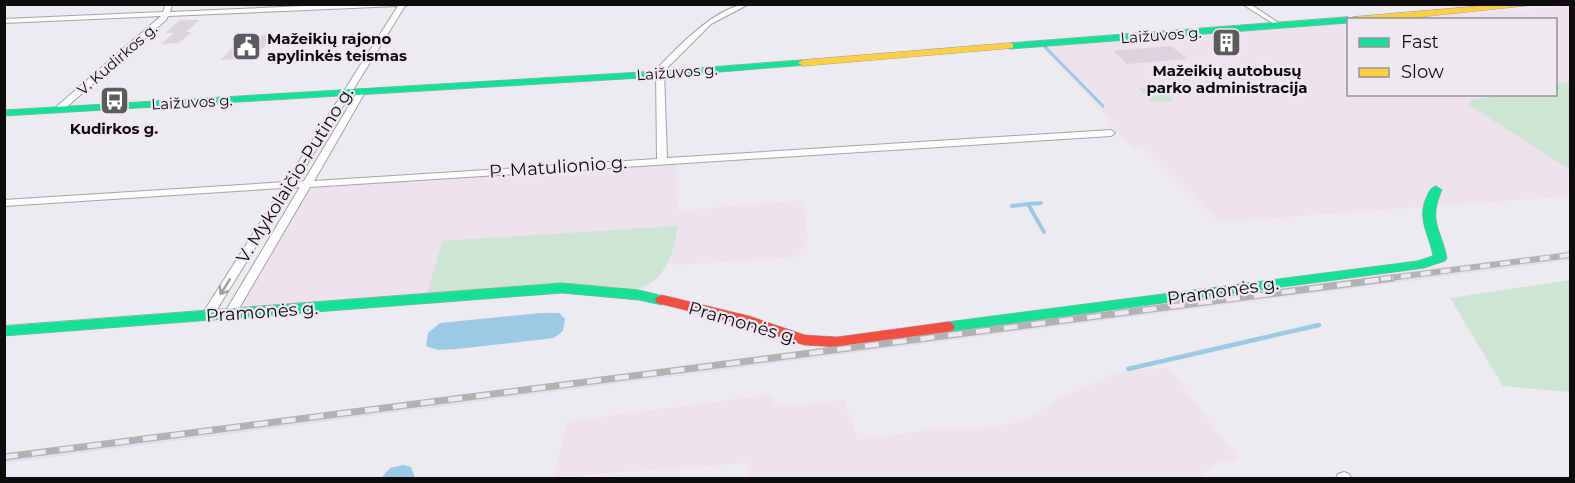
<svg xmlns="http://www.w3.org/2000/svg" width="1575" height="483" font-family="Montserrat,sans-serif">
  <rect width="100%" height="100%" fill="#edebef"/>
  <path fill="#e5dfe9" d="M 1570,251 L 1570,260 L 5,463 L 4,454 Z"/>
  <path fill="#eee2ec" d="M 1570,6 L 1570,82 L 1556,84 L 1556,20 L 1370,20 Z
    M 1348,21 L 1348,94 L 1502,95 L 1471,100 L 1469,105 L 1570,170 L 1570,196 L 1219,222 L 1144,148 L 1133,148 L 1109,123 L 1111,121 L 1042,46 Z
    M 676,162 L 677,211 L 803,200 L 808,243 L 795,257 L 677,265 L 667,263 L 676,248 L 427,295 L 244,309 L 241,306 L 307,191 L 313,188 Z
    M 1168,367 L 1239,460 L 1218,463 L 1204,473 L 1202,478 L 749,478 L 748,463 L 554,477 L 567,421 L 770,395 L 775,407 L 844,400 L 858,440 L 937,429 L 984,428 L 1020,422 L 1065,396 L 1118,372 Z"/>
  <path fill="#cee4d5" d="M 1570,82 L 1570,170 L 1469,105 L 1471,100 L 1502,95 L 1556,94 L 1556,84 Z
    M 1150,86 L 1160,88 L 1174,101 L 1152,102 L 1138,88 Z
    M 677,226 C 676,251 665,281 638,289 L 427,295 L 442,241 Z
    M 1570,280 L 1570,392 L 1503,386 L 1450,298 Z"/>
  <path fill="#9cc9e5" d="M 540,313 L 559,313 L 565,319 L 563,331 L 554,338 L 457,349 L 438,350 L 426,346 L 428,333 L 440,323 Z
    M 403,465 L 411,467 L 415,478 L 381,478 L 390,468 Z"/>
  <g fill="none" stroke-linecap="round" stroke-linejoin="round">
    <path stroke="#9cc9e5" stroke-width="3" d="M 1045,47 L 1103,106"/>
    <path stroke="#9cc9e5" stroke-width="4" d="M 1028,204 L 1041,203
      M 1012,206 L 1028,204 L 1044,232"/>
    <path stroke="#9cc9e5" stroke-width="4.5" d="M 1128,369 L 1319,325"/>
  </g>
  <path fill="#dcd3de" d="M 180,20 L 199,20 L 186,32 L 192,32 L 179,43 L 161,44 L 174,33 L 165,33 Z
    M 273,35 L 255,58 L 221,60 L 243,36 Z
    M 1171,46 L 1187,59 L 1127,64 L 1113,51 Z"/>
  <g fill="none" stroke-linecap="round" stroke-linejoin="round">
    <defs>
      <path id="street" d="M 166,4 L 172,4 L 170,12 L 348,4 L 411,4 L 405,6 L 296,182 L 304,181 L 356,94 L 360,92 L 364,94 L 314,181 L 657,159 L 656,70 C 676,48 719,4 749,4 L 711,24 L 664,71 L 667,158 L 1111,130 L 1115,133 L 1111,136 L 310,187 L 234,317 L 226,317 L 224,314 L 300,187 L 292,188 L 211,319 L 203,319 L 201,316 L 282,188 L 4,206 L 4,200 L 286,182 L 398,6 L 168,16 L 166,20 L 62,111 L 56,111 L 56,107 L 161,16 L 4,23 L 4,19 L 163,12 Z
        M 1242,4 L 1250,4 L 1282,25 L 1277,26 Z
        M 1344,472 L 1349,474 L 1351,478 L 1336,478 L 1338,474 Z"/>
      <path id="fast" d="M 1348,17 L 1352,20 L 1348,20 L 1348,23 L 1010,49 L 1005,46 L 1010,43 Z
        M 803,60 L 808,63 L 806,65 L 658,77 L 4,116 L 4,110 L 658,71 Z
        M 1436,186 L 1442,190 C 1428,222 1441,228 1447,258 L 1445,261 L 1424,268 L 947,332 L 942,331 L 939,327 L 942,323 L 947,322 L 1417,261 L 1433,256 C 1429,234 1416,218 1427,196 C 1430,190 1430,188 1436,186 Z
        M 562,283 L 639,290 L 667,297 L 669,300 L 662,305 L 639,300 L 562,293 L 4,336 L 4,326 Z"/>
      <path id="slow" d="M 1503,4 L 1543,4 L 1390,20 L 1349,20 L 1353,17 Z
        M 1010,43 L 1013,44 L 1013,48 L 803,66 L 798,63 L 803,60 Z"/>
      <path id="jam" d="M 662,295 L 749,316 L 805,335 L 837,337 L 947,322 L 952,323 L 955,327 L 952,331 L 947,332 L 837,347 L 804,345 L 745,325 L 657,303 L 655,300 L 657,297 Z"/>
    </defs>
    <use href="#street" stroke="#a4a2a6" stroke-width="2"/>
    <use href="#fast" stroke="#a4a2a6" stroke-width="1"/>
    <use href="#slow" stroke="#a4a2a6" stroke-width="1"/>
    <use href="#jam" stroke="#a4a2a6" stroke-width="1"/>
    <use href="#street" fill="#fcfcfd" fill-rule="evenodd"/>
    <use href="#fast" fill="#16e098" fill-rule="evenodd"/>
    <use href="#slow" fill="#ffcf43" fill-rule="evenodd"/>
    <use href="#jam" fill="#f24e42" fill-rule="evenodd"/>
    <defs>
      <path id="rail-far1" d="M 1381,279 L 1570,255"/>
      <path id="rail" d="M 4,457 L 1393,278"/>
    </defs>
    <use href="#rail-far1" stroke="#b2b2b3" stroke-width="6"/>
    <use href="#rail" stroke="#b2b2b3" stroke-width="7"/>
    <use href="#rail-far1" stroke="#eee9f1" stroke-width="4" stroke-dasharray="10" stroke-linecap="butt"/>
    <use href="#rail" stroke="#eee9f1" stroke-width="4.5" stroke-dasharray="14" stroke-linecap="butt"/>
  </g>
  <defs><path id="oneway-shaft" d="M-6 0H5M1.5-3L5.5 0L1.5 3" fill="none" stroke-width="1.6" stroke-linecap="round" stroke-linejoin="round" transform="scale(1.5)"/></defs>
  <use stroke="#9d9c9e" href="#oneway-shaft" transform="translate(225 287) rotate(122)"/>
  <defs>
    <symbol id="building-square" viewBox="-11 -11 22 22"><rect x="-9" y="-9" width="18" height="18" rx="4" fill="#5c5a5d" stroke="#eee9f1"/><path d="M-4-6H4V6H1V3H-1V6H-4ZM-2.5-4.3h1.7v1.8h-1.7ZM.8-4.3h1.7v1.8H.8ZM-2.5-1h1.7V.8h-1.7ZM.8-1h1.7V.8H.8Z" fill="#fff"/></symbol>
    <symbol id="civic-square" viewBox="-11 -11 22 22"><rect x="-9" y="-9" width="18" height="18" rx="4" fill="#5c5a5d" stroke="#eee9f1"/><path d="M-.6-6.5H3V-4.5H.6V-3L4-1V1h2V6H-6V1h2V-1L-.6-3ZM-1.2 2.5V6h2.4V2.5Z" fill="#fff"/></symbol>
    <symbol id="bus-square" viewBox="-11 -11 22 22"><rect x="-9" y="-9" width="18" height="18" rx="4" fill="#5c5a5d" stroke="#eee9f1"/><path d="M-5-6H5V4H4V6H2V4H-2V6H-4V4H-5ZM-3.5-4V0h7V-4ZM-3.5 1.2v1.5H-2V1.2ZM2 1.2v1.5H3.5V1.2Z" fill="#fff"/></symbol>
  </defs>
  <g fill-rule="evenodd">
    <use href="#building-square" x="1210" y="26" width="33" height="33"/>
    <use href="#civic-square" x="230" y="30" width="33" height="33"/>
    <use href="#bus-square" x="98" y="84" width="33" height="33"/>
  </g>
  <g text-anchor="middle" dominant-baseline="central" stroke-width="4.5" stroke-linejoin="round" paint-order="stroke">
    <g font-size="15" fill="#0e0c0f" stroke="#eee9f1">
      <text transform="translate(1161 35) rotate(-4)">Laižuvos g.</text>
      <text transform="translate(117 59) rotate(-41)">V. Kudirkos g.</text>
      <text transform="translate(677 72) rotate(-4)">Laižuvos g.</text>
      <text transform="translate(192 102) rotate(-3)">Laižuvos g.</text>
    </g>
    <g font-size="15" font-weight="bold" fill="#0e0c0f" stroke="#eee9f1">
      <text x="267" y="38" text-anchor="start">Mažeikių rajono<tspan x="267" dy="17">apylinkės teismas</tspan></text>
      <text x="1227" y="70">Mažeikių autobusų<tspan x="1227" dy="17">parko administracija</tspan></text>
      <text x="114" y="128">Kudirkos g.</text>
    </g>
    <g font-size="18" fill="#0e0c0f" stroke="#eee9f1">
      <text transform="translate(558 167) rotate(-4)">P. Matulionio g.</text>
      <text transform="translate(295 175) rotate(-58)">V. Mykolaičio-Putino g.</text>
      <text transform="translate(1223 291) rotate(-8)">Pramonės g.</text>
      <text transform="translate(262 312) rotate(-4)">Pramonės g.</text>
      <text transform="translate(743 323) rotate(16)">Pramonės g.</text>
    </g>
  </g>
  <rect width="1575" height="483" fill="none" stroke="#0e0c0f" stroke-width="12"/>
  <rect x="1347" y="18" width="210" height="78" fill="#eee9f1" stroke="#949197" stroke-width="1.5"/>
  <rect x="1359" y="38" width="30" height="9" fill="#16e098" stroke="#949197" stroke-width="1.5"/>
  <text x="1401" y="48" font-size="18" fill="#0e0c0f">Fast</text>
  <rect x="1359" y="68" width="30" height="9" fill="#ffcf43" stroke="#949197" stroke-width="1.5"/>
  <text x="1401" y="78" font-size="18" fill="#0e0c0f">Slow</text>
</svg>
